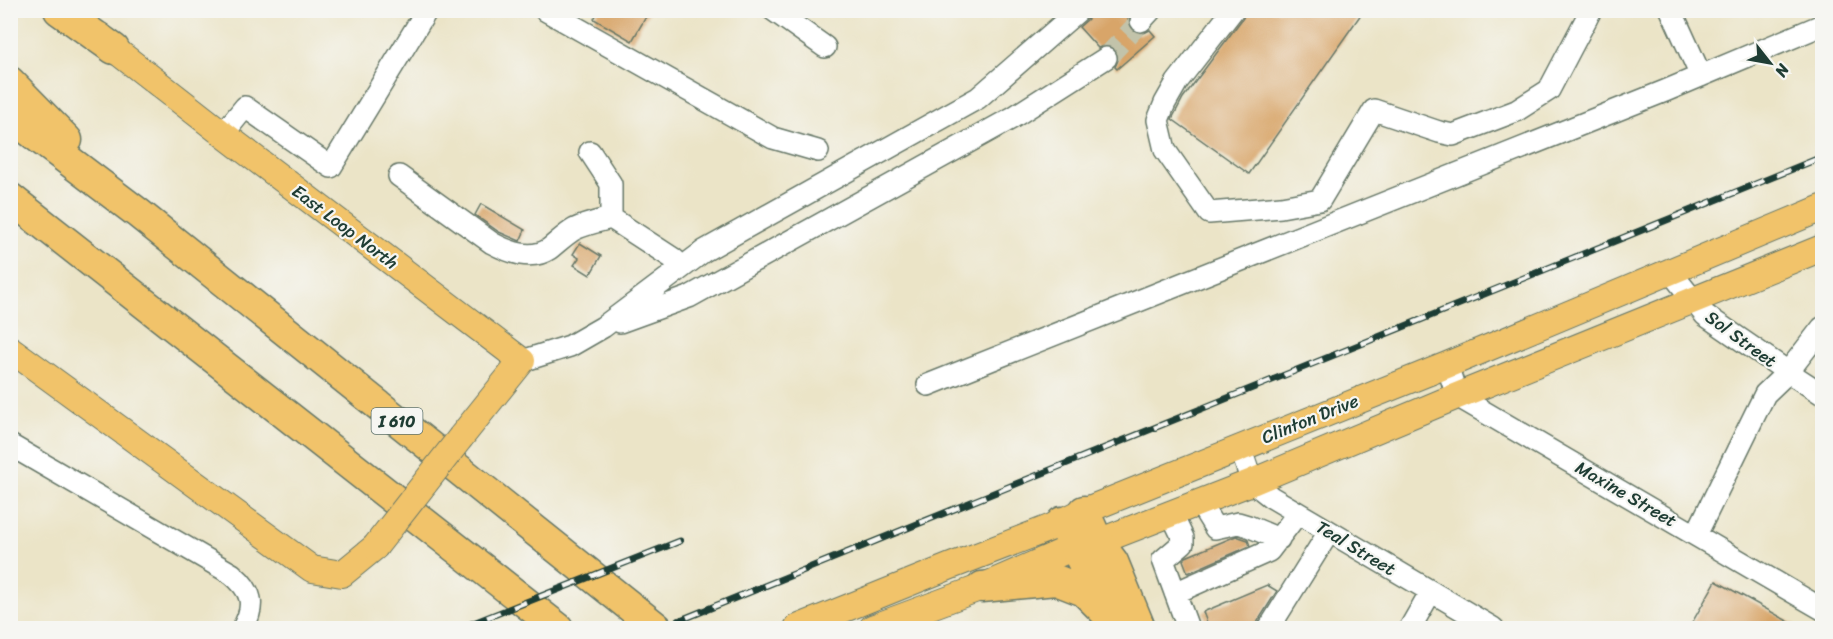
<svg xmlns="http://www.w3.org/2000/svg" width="1833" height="639" font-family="Sriracha,sans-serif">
  <rect width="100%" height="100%" fill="#f6f6f2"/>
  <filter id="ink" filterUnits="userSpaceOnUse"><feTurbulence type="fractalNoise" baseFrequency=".0167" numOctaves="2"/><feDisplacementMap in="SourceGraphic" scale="12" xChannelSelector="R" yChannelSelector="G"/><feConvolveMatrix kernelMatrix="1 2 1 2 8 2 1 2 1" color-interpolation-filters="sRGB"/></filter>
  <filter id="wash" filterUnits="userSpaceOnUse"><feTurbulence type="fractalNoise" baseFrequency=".008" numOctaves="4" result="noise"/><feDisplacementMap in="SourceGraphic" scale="24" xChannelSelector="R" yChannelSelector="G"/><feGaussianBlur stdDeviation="1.35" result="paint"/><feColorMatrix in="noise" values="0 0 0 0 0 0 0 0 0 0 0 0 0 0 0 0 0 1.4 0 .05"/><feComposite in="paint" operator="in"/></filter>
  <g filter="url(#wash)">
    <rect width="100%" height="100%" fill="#ebe4c7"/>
    <g id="blocks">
      <path fill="#d8a569" d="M 599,10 L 650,10 L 632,41 L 594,19 Z
        M 1132,10 L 1128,19 L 1129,24 L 1132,30 L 1139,34 L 1144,33 L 1150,30 L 1155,36 L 1117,69 L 1115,67 L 1119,58 L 1116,51 L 1111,46 L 1106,45 L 1098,48 L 1079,27 L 1088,19 L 1092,10 Z
        M 1246,10 L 1364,10 L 1249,174 L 1172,119 L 1183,98 L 1243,18 Z
        M 481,204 L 525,230 L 520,241 L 499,232 L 475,215 Z
        M 580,243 L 601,256 L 590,275 L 574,265 L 579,258 L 573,254 Z
        M 1236,536 L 1248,540 L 1250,546 L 1188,573 L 1183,560 L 1186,557 Z
        M 1716,581 L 1800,628 L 1689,628 Z
        M 1267,585 L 1277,591 L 1258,621 L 1256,628 L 1209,628 L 1203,612 Z"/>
    </g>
  </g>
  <g filter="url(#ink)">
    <use href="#blocks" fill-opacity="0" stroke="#667767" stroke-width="1.5"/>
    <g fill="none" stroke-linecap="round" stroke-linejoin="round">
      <path stroke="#c2c3aa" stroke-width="21" stroke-dasharray="21 10" stroke-linecap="butt" d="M 1106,58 L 1141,21"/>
      <defs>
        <path id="minor" d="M 545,10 L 773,138 L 818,151
          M 773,10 L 825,47
          M 1233,10 L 1177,82 L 1165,103 L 1158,120 L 1165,150 L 1209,213 L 1281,207 L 1320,200 L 1374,110 L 1439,132 L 1453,135 L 1516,111 L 1549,90 L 1591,10
          M 1671,10 L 1701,76
          M 1141,21 L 1151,10
          M 223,134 L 245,107 L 331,167 L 427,10
          M 590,152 L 611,184 L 611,218
          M 399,176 L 492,243 C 509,252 531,261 549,249 C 558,242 566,234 575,229 C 586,224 600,221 611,218 L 674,259 L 678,270
          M 1670,271 L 1705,315 L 1788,372 L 1822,394
          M 620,322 L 689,297 L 1012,118 L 1106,58
          M 522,361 L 570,346 L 603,327 L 704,251 L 978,98 L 1079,10
          M 1447,365 L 1457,396 L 1822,609
          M 928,385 L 1665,91 L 1822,25
          M 10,445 L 232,574 C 252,591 256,604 243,628
          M 1240,447 L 1252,482 L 1271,497 L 1493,628
          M 1199,502 L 1215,528 L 1238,523 L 1248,526 L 1279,539
          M 1171,513 L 1183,538 L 1183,543 L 1163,560 L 1188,628
          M 1696,535 L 1765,394 L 1788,372 L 1822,328
          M 1175,593 L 1269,551 L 1298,513
          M 1269,628 L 1329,532
          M 1410,628 L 1430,593"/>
        <path id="major" d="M 100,36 L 114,49 L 223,134 L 522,361 L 461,437
          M 10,349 L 312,569 L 342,574 L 375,547
          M 797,628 L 951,566 L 1052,527 L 1084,511 L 1447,365 L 1822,208
          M 872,628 L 982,587 L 1074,547 L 1098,542 L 1252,482 L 1457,396 L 1822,248"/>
        <path id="highway" d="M 59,10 L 114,49
          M 10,82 L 67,140
          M 10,116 L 138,213 L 657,628
          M 10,198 L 558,628
          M 1084,511 L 1098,542 L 1113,562 L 1140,628
          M 1062,522 L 1104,604
          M 982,587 L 1056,580 L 1084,591 L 1112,619"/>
      </defs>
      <use href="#minor" stroke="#667767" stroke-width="24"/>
      <use href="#major" stroke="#667767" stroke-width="28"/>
      <use href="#highway" stroke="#667767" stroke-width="33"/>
      <use href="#minor" stroke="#fff" stroke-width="21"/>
      <use href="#major" stroke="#f1c36a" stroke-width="26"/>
      <use href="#highway" stroke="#f1c36a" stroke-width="30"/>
      <defs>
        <path id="rail" d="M 461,628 L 680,541
          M 661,628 L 1822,157"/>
      </defs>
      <use href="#rail" stroke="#1f3d34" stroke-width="7"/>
      <use href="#rail" stroke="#f6f6f2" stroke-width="4.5" stroke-dasharray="14" stroke-linecap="butt"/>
      <defs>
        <path id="major-bridge" d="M 375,547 L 461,437"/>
      </defs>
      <use href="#major-bridge" stroke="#667767" stroke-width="28" stroke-linecap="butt"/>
      <use href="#major-bridge" stroke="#f1c36a" stroke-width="26"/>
    </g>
  </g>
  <g text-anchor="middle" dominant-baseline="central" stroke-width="4.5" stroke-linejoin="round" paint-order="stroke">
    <rect fill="#f6f6f2" stroke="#60746d" stroke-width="1.5" x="371.5" y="408" width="51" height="26" rx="4.5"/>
    <g font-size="16" font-weight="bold" fill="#1f3d34">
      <text x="397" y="421">I 610</text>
    </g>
    <g font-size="18" fill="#1f3d34" stroke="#f6f6f2">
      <text transform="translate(345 227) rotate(37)">East Loop North</text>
      <text transform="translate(1741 339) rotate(36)">Sol Street</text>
      <text transform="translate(1310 419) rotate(-22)">Clinton Drive</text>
      <text transform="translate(1626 494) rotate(30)">Maxine Street</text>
      <text transform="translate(1356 548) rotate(31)">Teal Street</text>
    </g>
  </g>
  <rect width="1833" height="639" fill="none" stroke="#f6f6f2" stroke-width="36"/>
  <g transform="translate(1770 63) rotate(121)" stroke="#f6f6f2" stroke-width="4.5" paint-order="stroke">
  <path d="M0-4.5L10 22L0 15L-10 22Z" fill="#1f3d34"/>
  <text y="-9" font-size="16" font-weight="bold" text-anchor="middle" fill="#1f3d34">N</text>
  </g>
</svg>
